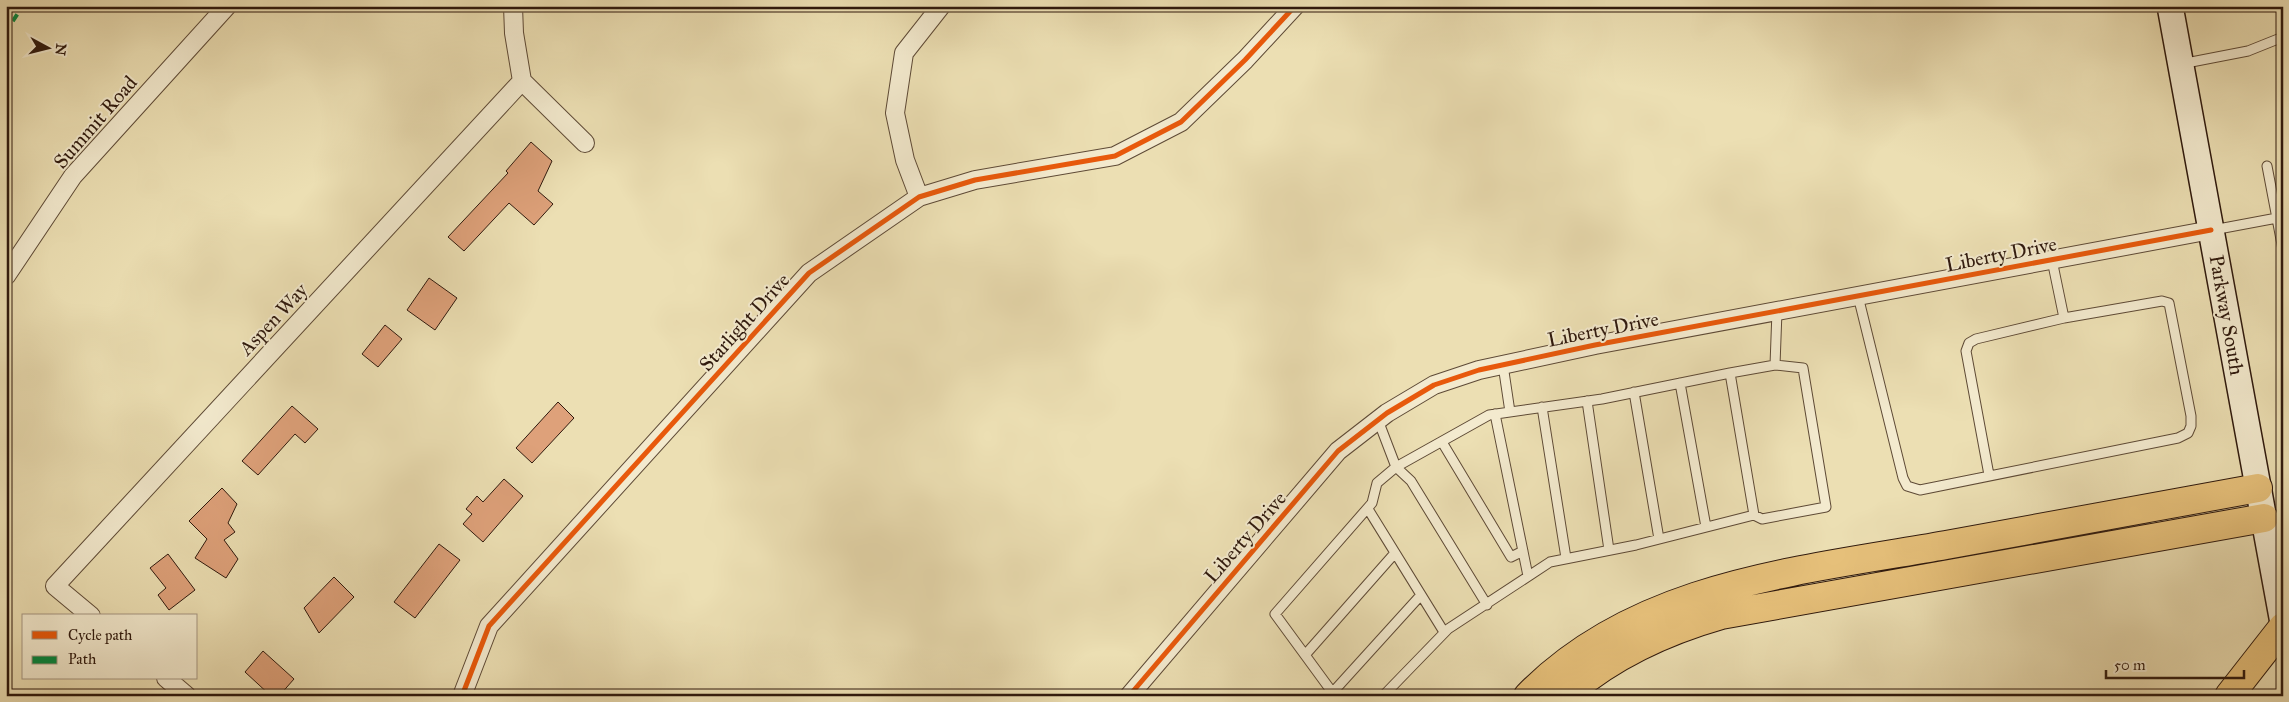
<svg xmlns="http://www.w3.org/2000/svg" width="2289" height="702" font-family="'IM FELL Great Primer',serif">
  <rect width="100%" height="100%" fill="#ecdfb3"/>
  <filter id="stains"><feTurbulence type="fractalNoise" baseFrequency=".004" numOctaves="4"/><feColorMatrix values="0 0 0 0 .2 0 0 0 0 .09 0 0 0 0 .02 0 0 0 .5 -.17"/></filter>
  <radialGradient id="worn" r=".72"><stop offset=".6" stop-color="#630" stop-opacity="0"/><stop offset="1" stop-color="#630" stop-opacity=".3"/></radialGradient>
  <path fill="#dea17a" stroke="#2f190d" d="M 531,142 L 552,161 L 538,191 L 553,204 L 534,225 L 509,203 L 464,251 L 448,237 L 508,173 L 506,171 Z
    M 429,278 L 457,298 L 435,330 L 407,310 Z
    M 385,325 L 402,339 L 378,367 L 362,354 Z
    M 558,402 L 574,418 L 532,463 L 516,448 Z
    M 292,406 L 318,429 L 305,443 L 295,434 L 258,475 L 242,461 Z
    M 504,479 L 523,496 L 483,542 L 463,524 L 472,514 L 466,509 L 477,496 L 483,502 Z
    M 222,488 L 237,504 L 228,523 L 235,532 L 224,540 L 238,559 L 226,578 L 195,558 L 207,539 L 189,521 Z
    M 439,544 L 460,560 L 415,618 L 394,602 Z
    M 168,554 L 195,590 L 169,610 L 158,595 L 166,588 L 150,568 Z
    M 334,577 L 354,597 L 319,633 L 304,608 Z
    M 263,651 L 294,679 L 279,696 L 271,696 L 245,672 Z"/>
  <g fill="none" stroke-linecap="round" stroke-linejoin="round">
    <defs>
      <path id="service" d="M 2181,64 L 2248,51 L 2283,37
        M 2267,166 L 2283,250
        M 2213,230 L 2277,218
        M 1858,296 L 1903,478 L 1907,486 L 1920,490 L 2178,438 L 2188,433 L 2191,426 L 2191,416 L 2169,303 L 2162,301 L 2064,318
        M 1503,365 L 1510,412
        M 1730,373 L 1775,365 L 1777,311
        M 1680,383 L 1706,527
        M 1634,392 L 1659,539
        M 1587,401 L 1609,550
        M 1542,407 L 1566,558
        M 1495,414 L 1528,576
        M 1378,420 L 1396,467 L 1411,481 L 1487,605
        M 1442,442 L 1511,557 L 1523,551
        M 1989,475 L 1966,351 L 1969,343 L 1976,339 L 2064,318 L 2052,260
        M 1368,509 L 1444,632
        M 1754,515 L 1762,519 L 1826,507 L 1803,368 L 1775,365
        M 1305,655 L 1395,553
        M 1333,692 L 1421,595
        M 1335,696 L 1275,614 L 1372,503 L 1377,483 L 1396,467 L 1489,415 L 1602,399 L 1730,373 L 1754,515 L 1636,545 L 1550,562 L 1448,629 L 1383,696"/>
      <path id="minor" d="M 513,6 L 514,33 L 522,81 L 585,143
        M 919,197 L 905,160 L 895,113 L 904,53 L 941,6
        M 6,276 L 73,176 L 227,6
        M 91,616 L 55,586 L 522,81
        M 166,678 L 187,696
        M 462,696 L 489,626 L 809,273 L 919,197 L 975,180 L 1115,156 L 1181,122 L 1245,60 L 1295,6
        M 1129,696 L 1338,451 L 1387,413 L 1434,385 L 1479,370 L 1595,345 L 2211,230"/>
      <path id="secondary" d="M 2170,6 L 2283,623"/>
      <path id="motorway" d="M 1528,696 C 1637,584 1800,571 1946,545 C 2050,526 2154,507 2258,488
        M 1565,696 C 1609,657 1665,631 1721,615 L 2264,518
        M 2229,696 L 2283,627"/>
    </defs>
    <use href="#service" stroke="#5e4a36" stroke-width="11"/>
    <use href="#minor" stroke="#5e4a36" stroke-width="20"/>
    <use href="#secondary" stroke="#2f190d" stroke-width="28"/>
    <use href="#motorway" stroke="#2f190d" stroke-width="30"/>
    <use href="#service" stroke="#f3eace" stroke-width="9"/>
    <use href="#minor" stroke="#f3eace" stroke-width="18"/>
    <use href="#secondary" stroke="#f3eace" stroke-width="25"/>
    <use href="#motorway" stroke="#e6c07a" stroke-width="28"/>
    <path stroke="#00873e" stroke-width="4" stroke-dasharray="8 4" stroke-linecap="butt" d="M 6,31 L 23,6"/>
    <defs>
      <path id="cycleway" d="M 462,696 L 489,626 L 809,273 L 919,197 L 975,180 L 1115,156 L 1181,122 L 1245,60 L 1295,6
        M 1129,696 L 1338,451 L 1387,413 L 1434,385 L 1479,370 L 1595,345 L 2211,230"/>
    </defs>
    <use href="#cycleway" stroke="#f3eace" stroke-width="8"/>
    <use href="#cycleway" stroke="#e8590c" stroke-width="5"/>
  </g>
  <g text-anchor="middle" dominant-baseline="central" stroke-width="4" stroke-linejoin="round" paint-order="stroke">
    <g font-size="20" fill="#2f190d" stroke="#f3eace">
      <text transform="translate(95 122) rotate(-49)">Summit Road</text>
      <text transform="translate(2001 254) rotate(-11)">Liberty Drive</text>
      <text transform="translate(2227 315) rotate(80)">Parkway South</text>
      <text transform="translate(273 319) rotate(-47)">Aspen Way</text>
      <text transform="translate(744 322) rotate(-48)">Starlight Drive</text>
      <text transform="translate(1603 329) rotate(-11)">Liberty Drive</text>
      <text transform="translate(1245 537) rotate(-49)">Liberty Drive</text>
    </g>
  </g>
  <rect width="2289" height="702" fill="none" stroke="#ecdfb3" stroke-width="25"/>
  <rect x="8" y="8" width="2274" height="687" fill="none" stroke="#2f190d" stroke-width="2.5"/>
  <rect x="12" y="12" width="2264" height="677" fill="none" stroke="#2f190d"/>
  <rect x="22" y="614" width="175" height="65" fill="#f3eace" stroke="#a59681"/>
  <rect x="32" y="631" width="25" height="8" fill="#e8590c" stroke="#a59681"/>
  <text x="68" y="640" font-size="15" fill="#2f190d">Cycle path</text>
  <rect x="32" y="656" width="25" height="8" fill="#00873e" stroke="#a59681"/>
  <text x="68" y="664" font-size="15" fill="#2f190d">Path</text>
  <g transform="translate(48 48) rotate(97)" stroke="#f3eace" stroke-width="4" paint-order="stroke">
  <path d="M0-4L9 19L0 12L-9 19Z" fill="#2f190d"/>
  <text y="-8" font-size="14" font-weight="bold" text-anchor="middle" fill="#2f190d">N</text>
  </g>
  <path d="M2106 670v8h138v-8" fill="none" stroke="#2f190d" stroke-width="2.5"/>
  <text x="2114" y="670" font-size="15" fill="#2f190d" stroke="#f3eace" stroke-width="4" paint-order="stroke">50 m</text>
  <rect width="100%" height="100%" filter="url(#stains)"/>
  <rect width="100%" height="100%" fill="url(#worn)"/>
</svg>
